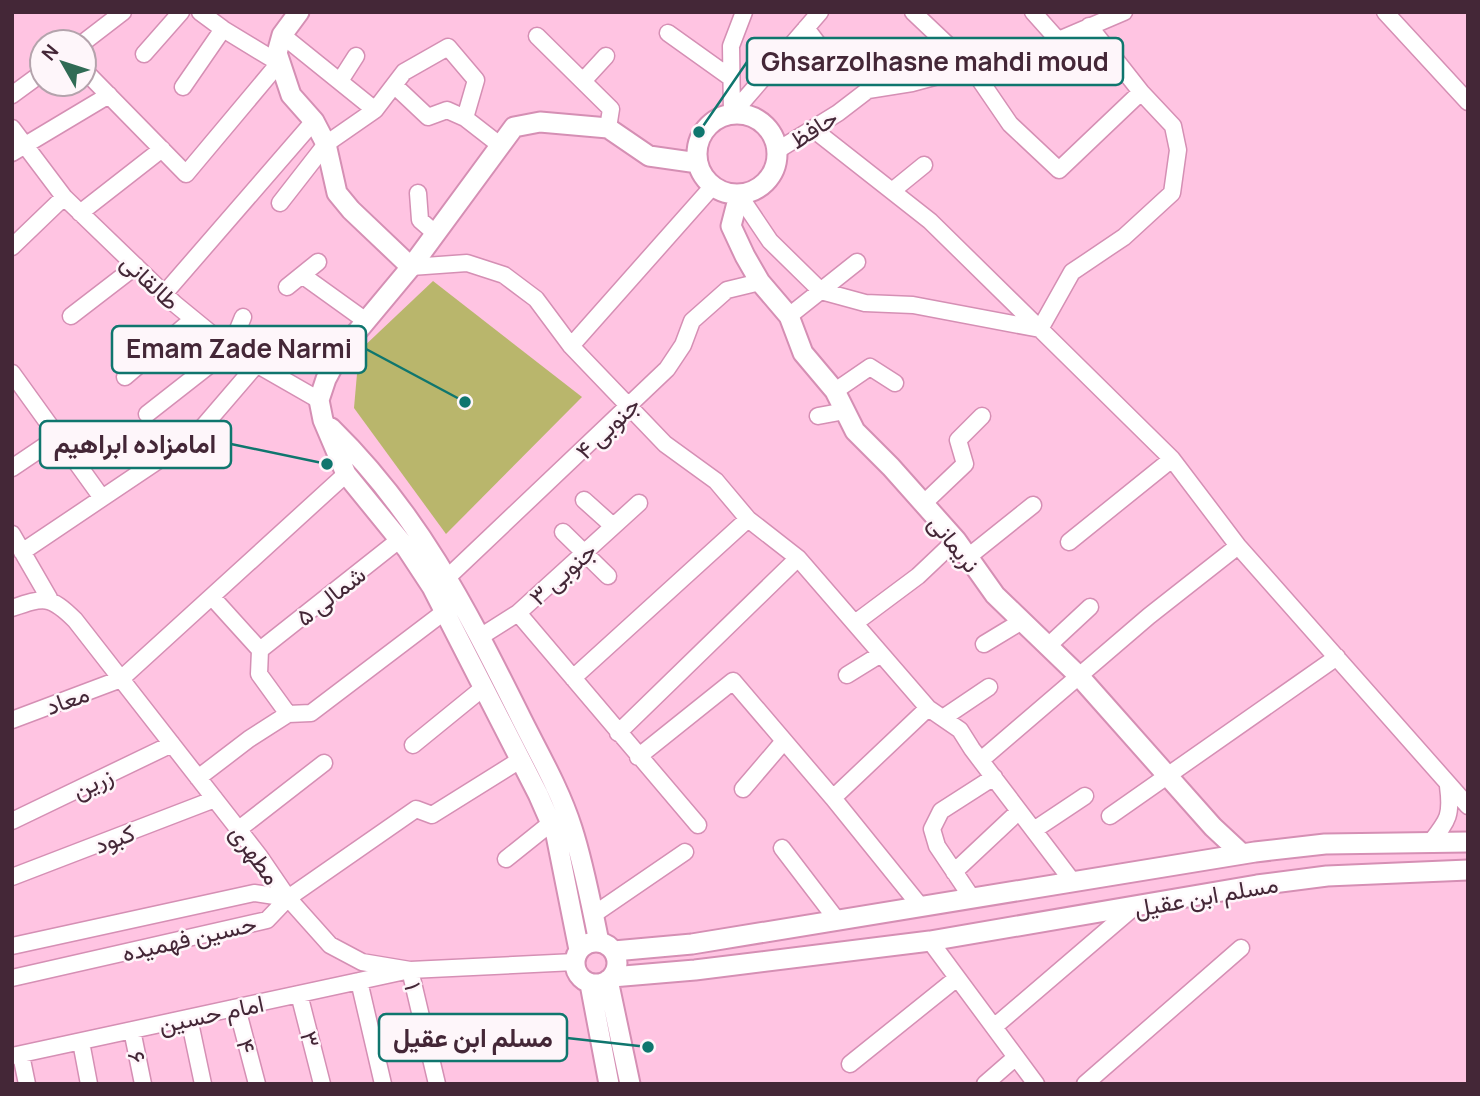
<svg xmlns="http://www.w3.org/2000/svg" width="1480" height="1096" font-family="Manrope,Vazirmatn,sans-serif">
  <rect width="100%" height="100%" fill="#ffc4e2"/>
  <path fill="#b9b66c" d="M 433,281 L 582,397 L 446,534 L 354,408 L 359,351 Z"/>
  <g fill="none" stroke-linecap="round" stroke-linejoin="round">
    <defs>
      <path id="minor" d="M 913,12 L 971,67 L 1010,124 L 1059,170 L 1141,92
        M 1033,12 L 1058,40
        M 1385,12 L 1468,102
        M 806,28 L 824,52
        M 668,33 L 731,78
        M 282,35 L 375,110 L 404,72 L 448,47 L 476,80 L 465,118 L 501,146
        M 537,36 L 611,109 L 608,128
        M 84,42 L 123,12
        M 144,54 L 181,12
        M 84,70 L 186,174 L 279,63 L 223,29 L 200,12
        M 340,81 L 356,56
        M 583,81 L 606,56
        M 394,85 L 428,117 L 447,110 L 465,118
        M 183,87 L 223,29
        M 12,95 L 42,73
        M 732,114 L 820,12
        M 732,114 L 731,46 L 744,12
        M 12,128 L 64,197 L 175,304 L 230,349 L 319,400
        M 813,129 L 930,221 L 1040,329 L 1072,272 L 1124,237 L 1172,193 L 1178,150 L 1173,126 L 1141,92 L 1089,26
        M 778,150 L 838,113 L 868,90 L 912,83 L 1035,50 L 1124,12
        M 12,153 L 109,95
        M 892,191 L 924,165
        M 418,193 L 420,220 L 436,234
        M 739,195 L 770,241 L 821,291 L 865,303 L 913,305 L 1040,329 L 1172,459 L 1238,546 L 1468,806
        M 280,203 L 326,144 L 375,110
        M 80,213 L 162,149
        M 12,247 L 64,197
        M 411,267 L 467,263 L 504,275 L 536,299 L 571,346 L 665,444 L 716,481 L 748,519 L 798,558 L 928,708
        M 302,275 L 366,321
        M 287,287 L 318,262
        M 164,294 L 314,121
        M 71,316 L 136,266
        M 789,316 L 857,262
        M 571,346 L 712,187
        M 12,373 L 102,498
        M 125,377 L 193,319
        M 835,391 L 870,367 L 895,383
        M 147,414 L 230,349 L 243,317
        M 818,416 L 845,411
        M 12,468 L 58,437
        M 584,500 L 613,526
        M 923,504 L 965,464 L 958,440 L 982,416
        M 563,532 L 608,576
        M 12,534 L 49,598
        M 1069,542 L 1172,459
        M 22,552 L 196,435 L 257,364
        M 968,557 L 1033,505
        M 448,577 L 667,369 L 683,345 L 692,321 L 727,290 L 760,282
        M 212,597 L 260,650 L 259,674 L 288,714
        M 12,608 C 44,597 50,595 75,620 L 260,857 L 288,898 L 330,945 L 362,962 L 410,970 L 575,962
        M 518,613 L 698,825
        M 855,623 L 918,576 L 956,540
        M 480,637 L 518,613 L 639,503
        M 984,644 L 1022,621
        M 1048,646 L 1090,607
        M 260,650 L 399,540
        M 847,675 L 881,654
        M 573,678 L 748,519
        M 943,718 L 989,687
        M 12,720 L 121,679 L 346,474
        M 618,733 L 798,558
        M 413,745 L 483,688
        M 638,757 L 733,681 L 833,798 L 921,907
        M 981,760 L 1149,616 L 1238,546
        M 198,778 L 249,739 L 288,714 L 311,713 L 444,612
        M 743,789 L 784,741
        M 833,798 L 928,708 L 960,730 L 972,749 L 1073,882
        M 1110,816 L 1337,657
        M 12,821 L 172,744
        M 239,829 L 324,763
        M 1034,830 L 1085,796
        M 1430,843 C 1448,820 1452,816 1448,786
        M 782,848 L 837,920
        M 506,859 L 551,823
        M 954,872 L 1019,811
        M 12,877 L 215,799
        M 972,898 L 937,846 L 932,829 L 941,811 L 994,777
        M 593,915 L 685,852
        M 930,941 L 1036,1084
        M 12,946 L 254,893 L 288,898
        M 12,978 L 267,920 L 288,898 L 416,809 L 432,815 L 520,760
        M 359,981 L 383,1084
        M 299,994 L 322,1084
        M 237,1008 L 257,1084
        M 189,1018 L 203,1084
        M 994,1027 L 1133,908
        M 132,1030 L 143,1084
        M 81,1042 L 89,1084
        M 21,1055 L 27,1084
        M 12,1056 L 410,970 L 437,1084
        M 850,1064 L 957,978
        M 985,1084 L 1016,1057
        M 1085,1084 L 1241,948"/>
      <path id="tertiary" d="M 299,12 L 282,35 L 277,53 L 291,95 L 314,121 L 326,144 L 337,193 L 351,210 L 411,267
        M697 154a40 40 0 1 1 80 0a40 40 0 1 1-80 0Z
        M 739,195 L 731,226 L 745,256 L 760,282 L 789,316 L 803,353 L 835,391 L 855,431 L 891,467 L 956,540 L 995,595 L 1079,676 L 1213,827 L 1242,854
        M 331,428 C 417,512 465,606 518,712 C 536,749 559,787 572,828 C 584,865 591,904 599,942
        M575 963a21 21 0 1 1 42 0a21 21 0 1 1-42 0Z
        M 579,950 L 556,835 L 538,794 L 432,587 L 407,549 L 346,474 L 323,420 L 319,400 L 326,379 L 341,351 L 411,267 L 514,127 L 540,122 L 608,128 L 649,156 L 698,163
        M 614,951 L 692,944 L 1255,852 L 1325,844 L 1468,842
        M 612,977 L 695,970 L 930,941 L 1257,885 L 1327,876 L 1468,870
        M 608,980 L 630,1084
        M 590,984 L 609,1084"/>
    </defs>
    <use href="#minor" stroke="#d58fb4" stroke-width="19"/>
    <use href="#tertiary" stroke="#d58fb4" stroke-width="23"/>
    <use href="#minor" stroke="#fff" stroke-width="16"/>
    <use href="#tertiary" stroke="#fff" stroke-width="19"/>
  </g>
  <g text-anchor="middle" dominant-baseline="central" stroke-width="5" stroke-linejoin="round" paint-order="stroke">
    <g font-size="24" fill="#442737" stroke="#fef6fa">
      <text transform="translate(813 128) rotate(-33)">حافظ</text>
      <text transform="translate(151 281) rotate(43)">طالقانی</text>
      <text transform="translate(607 427) rotate(-44)">۴ جنوبی</text>
      <text transform="translate(955 543) rotate(51)">نریمانی</text>
      <text transform="translate(562 573) rotate(-42)">۳ جنوبی</text>
      <text transform="translate(330 595) rotate(-38)">۵ شمالی</text>
      <text transform="translate(67 699) rotate(-20)">معاد</text>
      <text transform="translate(92 782) rotate(-26)">زرین</text>
      <text transform="translate(114 838) rotate(-21)">کبود</text>
      <text transform="translate(256 854) rotate(54)">مطهری</text>
      <text transform="translate(1206 895) rotate(-10)">مسلم ابن عقیل</text>
      <text transform="translate(189 937) rotate(-13)">حسین فهمیده</text>
      <text transform="translate(414 986) rotate(76)">۱</text>
      <text transform="translate(211 1013) rotate(-12)">امام حسین</text>
      <text transform="translate(311 1039) rotate(75)">۳</text>
      <text transform="translate(247 1046) rotate(75)">۴</text>
      <text transform="translate(138 1057) rotate(78)">۶</text>
    </g>
  </g>
  <path fill="none" stroke="#0f766e" stroke-width="2.5" d="M699 132L747 62M465 402L366 349M327 464L231 444M648 1047L567 1038"/>
  <g fill="#0f766e" stroke="#fef6fa" stroke-width="2.5">
    <circle cx="699" cy="132" r="7"/>
    <circle cx="465" cy="402" r="7"/>
    <circle cx="327" cy="464" r="7"/>
    <circle cx="648" cy="1047" r="7"/>
  </g>
  <g fill="#fef6fa" stroke="#0f766e" stroke-width="2.5">
    <rect x="747" y="38" width="376" height="47" rx="7"/>
    <rect x="112" y="326" width="254" height="47" rx="7"/>
    <rect x="40" y="421" width="191" height="47" rx="7"/>
    <rect x="379" y="1014" width="188" height="47" rx="7"/>
  </g>
  <g font-size="26" text-anchor="middle" font-weight="bold" fill="#442737">
    <text x="935" y="71">Ghsarzolhasne mahdi moud</text>
    <text x="239" y="358">Emam Zade Narmi</text>
    <text x="135" y="453">امامزاده ابراهیم</text>
    <text x="473" y="1047">مسلم ابن عقیل</text>
  </g>
  <rect width="1480" height="1096" fill="none" stroke="#442737" stroke-width="28"/>
  <g transform="translate(63 63) rotate(309)"><circle r="33" fill="#fef6fa" stroke="#b4a3ac" stroke-width="2"/>
  <path d="M0-5L12 26L0 18L-12 26Z" fill="#306b55"/>
  <text y="-10" font-size="19" font-weight="bold" text-anchor="middle" fill="#442737">N</text>
  </g>
</svg>
